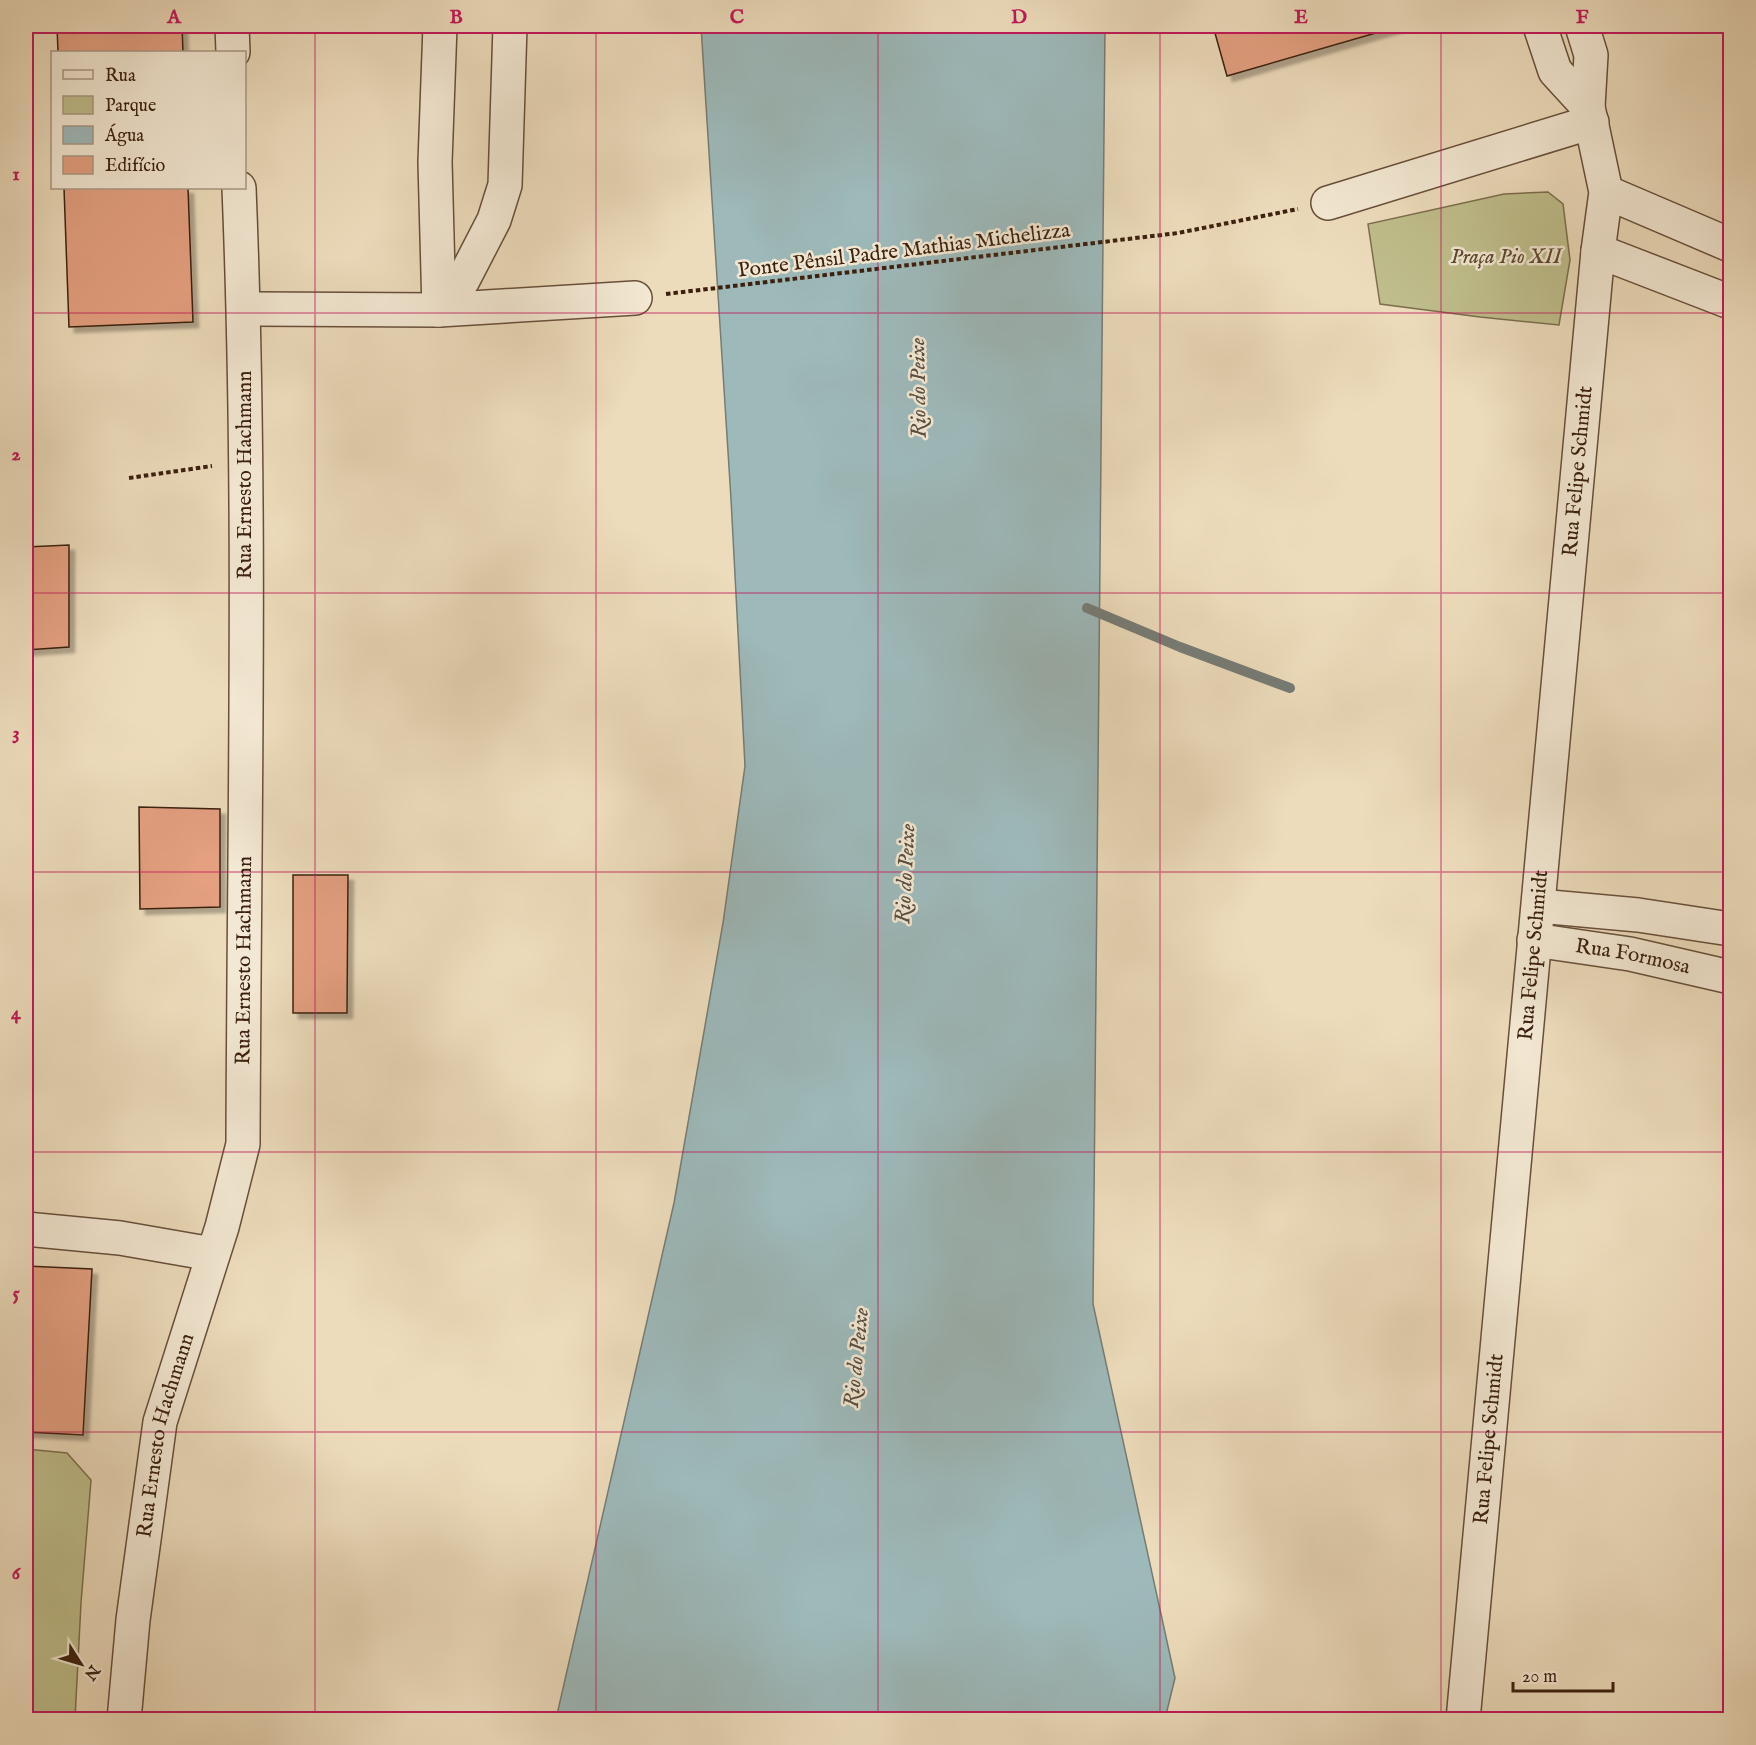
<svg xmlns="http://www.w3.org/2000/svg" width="1756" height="1745" font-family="'IM FELL English',serif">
  <defs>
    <filter id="shadow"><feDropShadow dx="5.5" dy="5.5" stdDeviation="1.5" flood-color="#0004"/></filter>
  </defs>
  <rect width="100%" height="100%" fill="#eddcbc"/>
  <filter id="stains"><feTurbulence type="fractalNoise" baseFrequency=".00333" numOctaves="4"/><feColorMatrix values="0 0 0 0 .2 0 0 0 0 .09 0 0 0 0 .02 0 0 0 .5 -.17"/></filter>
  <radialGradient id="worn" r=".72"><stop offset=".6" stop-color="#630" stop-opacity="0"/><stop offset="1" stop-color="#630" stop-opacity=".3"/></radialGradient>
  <path fill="#bfbe8c" stroke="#7d6f4e" stroke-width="1.5" d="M 1548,192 L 1563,204 L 1570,260 L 1559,325 L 1480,317 L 1380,304 L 1368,224 L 1504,194 Z
    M 26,1449 L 67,1453 L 91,1480 L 81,1603 L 75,1719 L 26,1719 Z"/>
  <path fill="#9db9ba" stroke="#767c76" stroke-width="1.5" d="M 701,26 L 1105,26 L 1093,1304 L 1175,1678 L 1165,1719 L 556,1719 L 674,1203 L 723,923 L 745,766 L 731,499 Z"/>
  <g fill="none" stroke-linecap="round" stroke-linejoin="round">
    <path stroke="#767c76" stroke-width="10" d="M 1087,608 L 1180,647 L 1290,688"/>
  </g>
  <path fill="#e4a081" stroke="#3b200f" stroke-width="1.5" filter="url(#shadow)" d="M 57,26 L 182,26 L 183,52 L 58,52 Z
    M 1213,26 L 1400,26 L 1227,76 Z
    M 64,188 L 188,188 L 193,322 L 69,327 Z
    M 69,545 L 69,647 L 26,650 L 26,547 Z
    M 139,807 L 220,809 L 220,907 L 140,909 Z
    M 293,875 L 348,875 L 347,1013 L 293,1013 Z
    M 26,1266 L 92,1269 L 83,1435 L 26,1432 Z"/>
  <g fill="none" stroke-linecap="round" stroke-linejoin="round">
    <defs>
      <g id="minor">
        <path d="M 232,26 L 233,52"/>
        <path d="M 510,26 L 505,185 L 494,220 L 463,280 L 439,310 L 635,298"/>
        <path d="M 1540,26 L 1555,71 L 1588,107"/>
        <path d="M 1606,192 L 1730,245"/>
        <path d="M 1328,203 L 1592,122"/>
        <path d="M 1598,251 L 1730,302"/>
        <path d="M 244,309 L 439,310 L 435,162 L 440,26"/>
        <path d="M 1539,906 L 1638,915 L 1730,929"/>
        <path id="s1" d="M 1534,940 L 1630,954 L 1730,977"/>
        <path d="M 26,1229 L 120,1238 L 212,1254"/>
        <path id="s2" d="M 124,1720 L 133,1620 L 160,1422 L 222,1227 L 243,1144 C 244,825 252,506 239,188"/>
        <path id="s3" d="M 1463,1720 L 1598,251 L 1606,192 L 1588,107 L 1591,55 L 1582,26"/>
      </g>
    </defs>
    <use href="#minor" stroke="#684f3a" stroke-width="36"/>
    <path stroke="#3b200f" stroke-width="4" stroke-dasharray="4.5 3" stroke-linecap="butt" d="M 666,294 L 1178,233 L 1298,209
      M 129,478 L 212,466"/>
    <use href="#minor" stroke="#f3e8d3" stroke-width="33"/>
  </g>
  <path fill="none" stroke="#c2185b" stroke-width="1.5" stroke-opacity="0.55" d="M 315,26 L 315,1720M 596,26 L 596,1720M 878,26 L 878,1720M 1160,26 L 1160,1720M 1441,26 L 1441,1720M 26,313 L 1730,313M 26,593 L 1730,593M 26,872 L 1730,872M 26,1152 L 1730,1152M 26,1432 L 1730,1432"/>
  <g text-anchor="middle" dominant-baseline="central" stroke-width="5" stroke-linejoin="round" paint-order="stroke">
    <g font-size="21" fill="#3b200f" stroke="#f3e8d3">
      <text transform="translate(904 251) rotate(-7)">Ponte Pênsil Padre Mathias Michelizza</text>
      <text stroke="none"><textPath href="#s3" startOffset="1254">Rua Felipe Schmidt</textPath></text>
      <text transform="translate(245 475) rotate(-90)">Rua Ernesto Hachmann</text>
      <text stroke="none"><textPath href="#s3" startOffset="768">Rua Felipe Schmidt</textPath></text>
      <text stroke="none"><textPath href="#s1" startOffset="100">Rua Formosa</textPath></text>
      <text stroke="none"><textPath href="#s2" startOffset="774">Rua Ernesto Hachmann</textPath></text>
      <text stroke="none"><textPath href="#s2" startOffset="288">Rua Ernesto Hachmann</textPath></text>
      <text stroke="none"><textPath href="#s3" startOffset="282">Rua Felipe Schmidt</textPath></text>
    </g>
    <g font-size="21" font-style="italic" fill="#5c482e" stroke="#f3e8d3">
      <text x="1506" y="257">Praça Pio XII</text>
    </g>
    <g font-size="22" font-style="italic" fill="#584e42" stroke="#f3e8d3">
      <text transform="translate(919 388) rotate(-91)">Rio do Peixe</text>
      <text transform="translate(906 874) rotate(-87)">Rio do Peixe</text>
      <text transform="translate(857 1358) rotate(-84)">Rio do Peixe</text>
    </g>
  </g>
  <rect width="1756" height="1745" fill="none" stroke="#eddcbc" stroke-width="66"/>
  <rect x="51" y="51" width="195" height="138" fill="#f3e8d3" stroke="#a99885" stroke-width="1.5"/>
  <rect x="63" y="70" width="30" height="9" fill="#f3e8d3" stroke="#a99885" stroke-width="1.5"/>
  <text x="105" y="81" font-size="18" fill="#3b200f">Rua</text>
  <rect x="63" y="96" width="30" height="18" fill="#bfbe8c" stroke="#a99885" stroke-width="1.5"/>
  <text x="105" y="111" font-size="18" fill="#3b200f">Parque</text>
  <rect x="63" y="126" width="30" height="18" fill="#9db9ba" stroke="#a99885" stroke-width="1.5"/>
  <text x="105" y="141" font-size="18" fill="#3b200f">Água</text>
  <rect x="63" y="156" width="30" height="18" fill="#e4a081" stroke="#a99885" stroke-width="1.5"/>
  <text x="105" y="171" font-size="18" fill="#3b200f">Edifício</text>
  <g transform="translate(81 1664) rotate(127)" stroke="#f3e8d3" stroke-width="4.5" paint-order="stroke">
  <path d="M0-4.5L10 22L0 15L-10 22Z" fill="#3b200f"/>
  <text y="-9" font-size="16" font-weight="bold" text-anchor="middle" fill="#3b200f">N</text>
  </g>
  <path d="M1513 1682v9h100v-9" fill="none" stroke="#3b200f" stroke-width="3"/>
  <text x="1522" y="1682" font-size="18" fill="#3b200f" stroke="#f3e8d3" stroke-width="4.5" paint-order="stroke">20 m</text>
  <rect x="33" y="33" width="1690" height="1679" fill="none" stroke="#c2185b" stroke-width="2"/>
  <g font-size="20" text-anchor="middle" font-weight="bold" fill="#c2185b">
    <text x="174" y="23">A</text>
    <text x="456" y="23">B</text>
    <text x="737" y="23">C</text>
    <text x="1019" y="23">D</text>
    <text x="1301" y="23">E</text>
    <text x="1582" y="23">F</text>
    <text x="16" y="180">1</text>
    <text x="16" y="460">2</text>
    <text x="16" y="739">3</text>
    <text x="16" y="1019">4</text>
    <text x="16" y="1299">5</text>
    <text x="16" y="1579">6</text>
  </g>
  <rect width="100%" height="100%" filter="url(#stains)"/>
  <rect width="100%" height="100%" fill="url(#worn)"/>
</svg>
